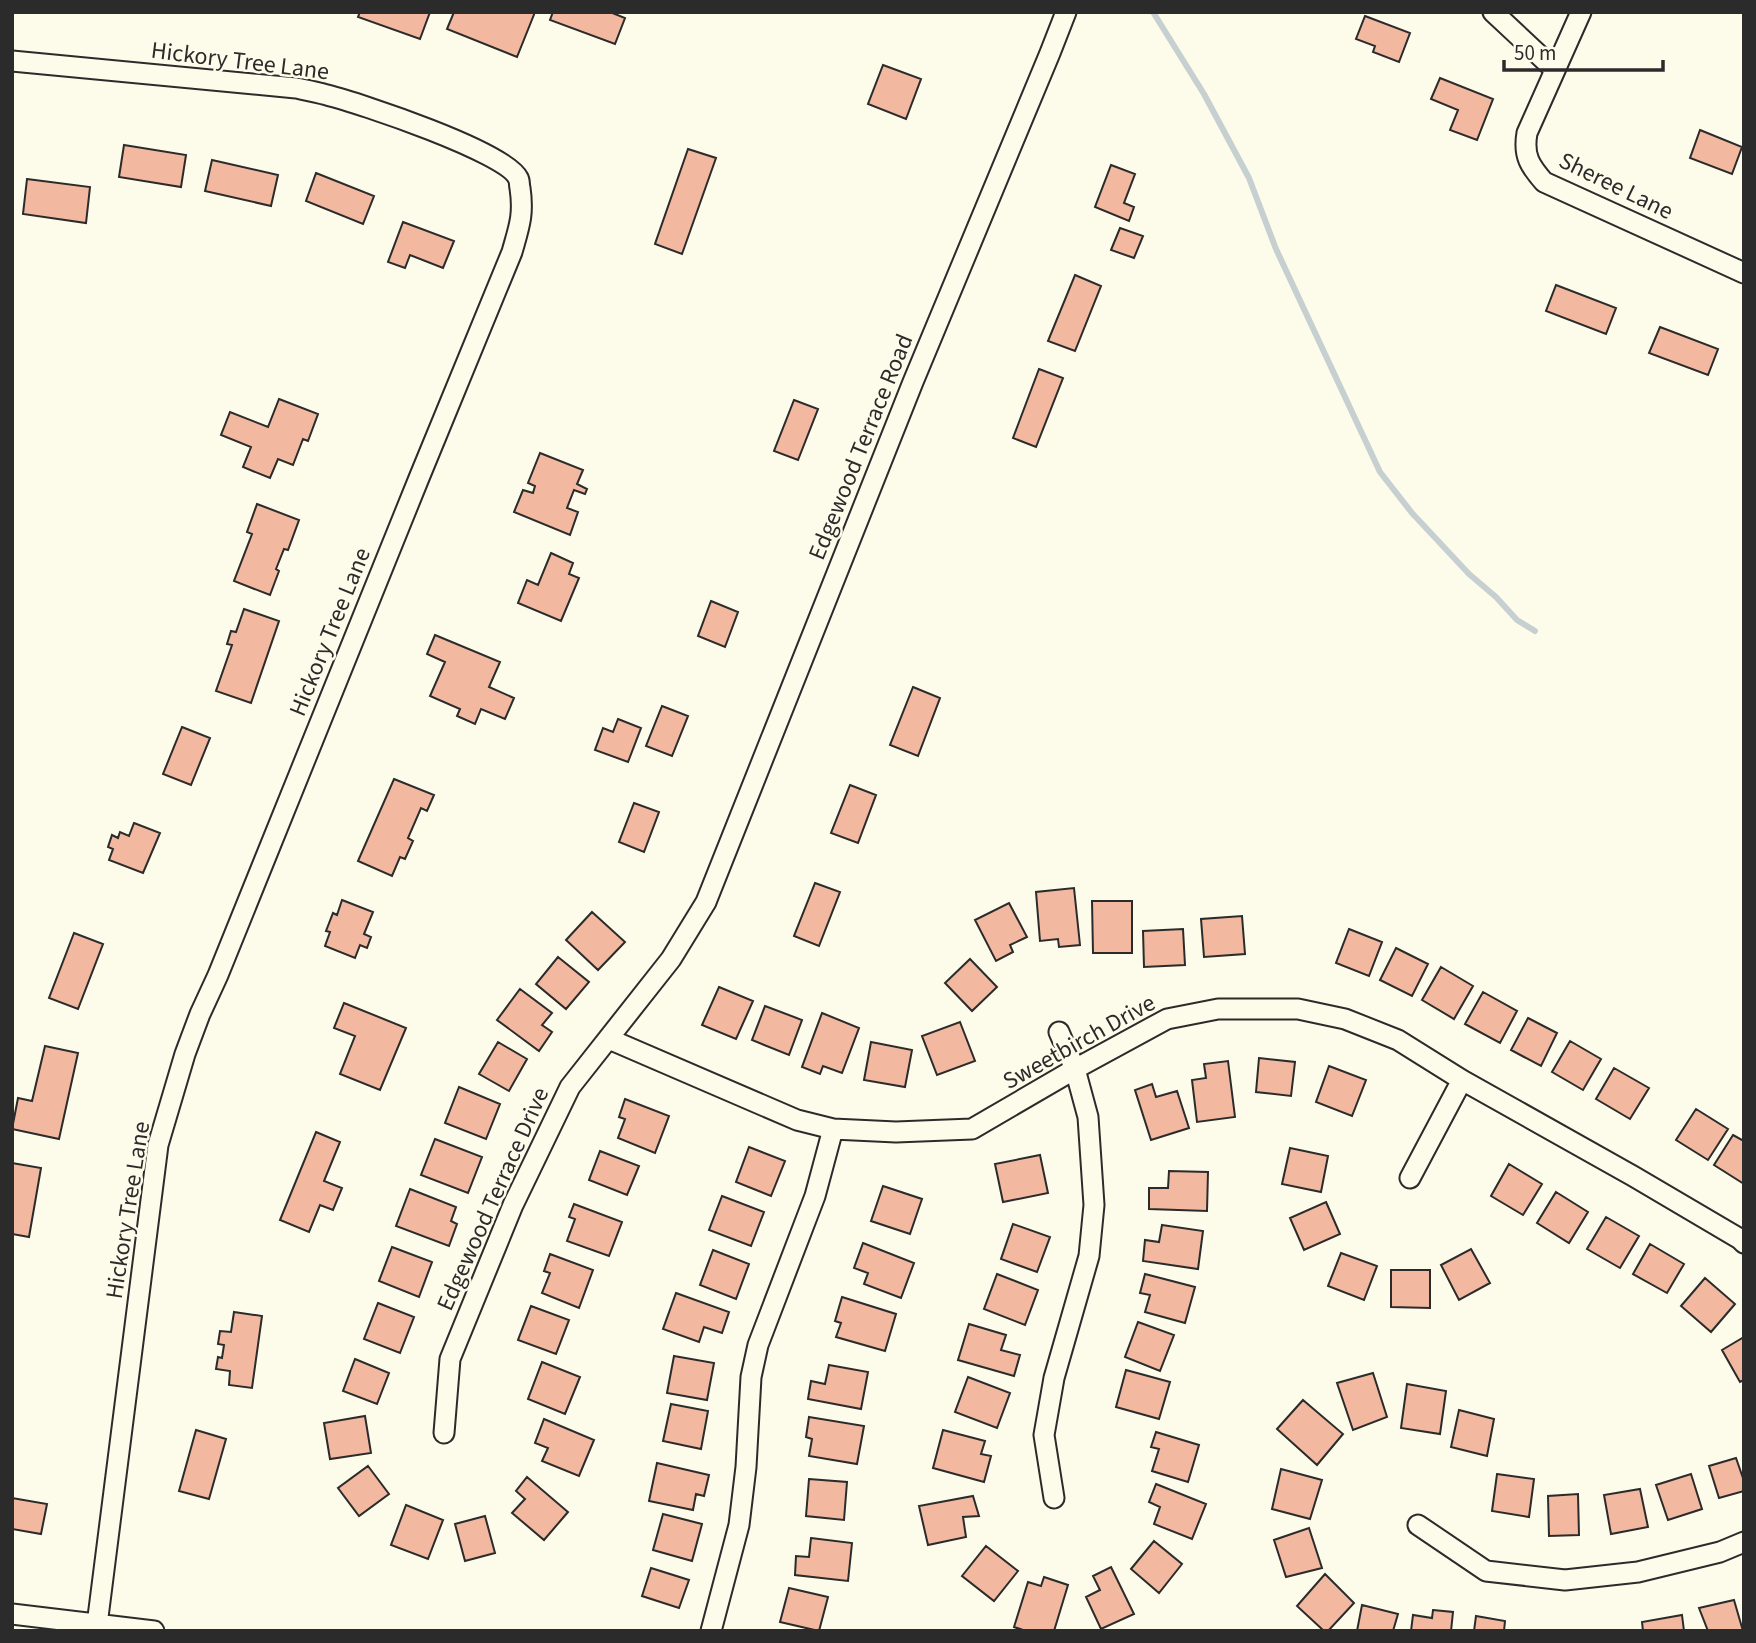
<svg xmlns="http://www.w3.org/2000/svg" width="1756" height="1643" font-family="'Source Sans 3',sans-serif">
  <rect width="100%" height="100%" fill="#fdfbea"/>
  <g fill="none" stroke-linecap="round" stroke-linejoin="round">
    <path stroke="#c7d0d0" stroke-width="6" d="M 1153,12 L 1204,94 L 1249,178 L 1276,249 L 1380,472 L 1412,513 L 1469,574 L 1496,597 L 1517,620 L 1535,631"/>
  </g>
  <path fill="#f2b8a0" stroke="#2b2b2b" stroke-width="2" d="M 360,12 L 430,12 L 420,39 L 358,17 Z
    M 454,12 L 535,12 L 517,57 L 447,29 Z
    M 553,12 L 610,12 L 625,18 L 615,44 L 550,20 Z
    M 1365,16 L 1410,33 L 1399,62 L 1373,52 L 1375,46 L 1356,39 Z
    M 883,65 L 921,79 L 906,119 L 868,104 Z
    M 1440,78 L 1493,99 L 1477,140 L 1450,130 L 1458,110 L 1431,99 Z
    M 1700,130 L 1742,147 L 1732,174 L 1690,158 Z
    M 124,145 L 186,155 L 181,187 L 119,177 Z
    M 688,149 L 716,158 L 682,254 L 655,244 Z
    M 212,160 L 278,175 L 271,206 L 205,191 Z
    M 1111,165 L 1135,174 L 1124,203 L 1134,207 L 1129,221 L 1095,207 Z
    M 316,173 L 374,196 L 363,224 L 306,201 Z
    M 27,179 L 90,187 L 86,223 L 23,214 Z
    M 403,222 L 454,241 L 443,268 L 410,255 L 405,268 L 388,262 Z
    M 1120,228 L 1143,236 L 1134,258 L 1111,250 Z
    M 1075,275 L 1101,286 L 1075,351 L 1048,341 Z
    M 1556,285 L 1616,308 L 1606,334 L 1546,311 Z
    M 1660,327 L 1718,349 L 1708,375 L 1649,353 Z
    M 1039,369 L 1063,378 L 1036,447 L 1013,438 Z
    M 279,399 L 318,414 L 308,441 L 303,439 L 293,465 L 278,459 L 270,478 L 243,467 L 251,447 L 221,435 L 230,412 L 268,427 Z
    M 794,400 L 818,409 L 798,460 L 774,451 Z
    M 540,453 L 583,470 L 577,484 L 587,489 L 585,494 L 574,490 L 567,508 L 578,512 L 570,535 L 514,512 L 523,490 L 533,493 L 535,486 L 528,483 Z
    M 257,504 L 299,520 L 288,550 L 284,549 L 276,569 L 279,571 L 270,595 L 234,581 L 252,534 L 247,532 Z
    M 551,553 L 573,563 L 569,574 L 579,578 L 561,621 L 518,603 L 527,580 L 538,585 Z
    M 711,601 L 738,612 L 725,647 L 698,636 Z
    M 244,609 L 279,621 L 251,703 L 216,691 L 232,645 L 227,644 L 231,631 L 236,632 Z
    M 435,635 L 500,662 L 489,687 L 514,698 L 505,719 L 481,709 L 475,724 L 457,716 L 460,709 L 430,696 L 445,662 L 427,654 Z
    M 913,687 L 940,698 L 918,756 L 890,745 Z
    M 662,706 L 688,716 L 672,756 L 646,746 Z
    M 618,719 L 641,728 L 628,762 L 595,750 L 603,728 L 613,732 Z
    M 182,727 L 210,738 L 191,785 L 163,774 Z
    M 394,779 L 434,795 L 427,811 L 421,808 L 408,838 L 413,841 L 405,859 L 400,857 L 392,876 L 358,861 Z
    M 850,785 L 876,795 L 858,843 L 831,833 Z
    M 634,803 L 659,812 L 644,852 L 619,842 Z
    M 134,823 L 160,833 L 143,873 L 109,860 L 113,849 L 108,847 L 112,835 L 118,838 L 120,832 L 129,836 Z
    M 815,883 L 840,892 L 819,946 L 794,936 Z
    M 1074,888 L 1080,945 L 1059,947 L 1058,939 L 1040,941 L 1036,892 Z
    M 342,900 L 373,912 L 364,934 L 371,937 L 367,948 L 360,945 L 355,958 L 325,946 L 330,932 L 326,931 L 333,913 L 337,915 Z
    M 1092,901 L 1132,901 L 1132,953 L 1093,953 Z
    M 1009,903 L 1027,937 L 1010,945 L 1013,952 L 996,961 L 975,920 Z
    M 592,912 L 625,942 L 598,970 L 566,940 Z
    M 1242,916 L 1245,954 L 1204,957 L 1201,919 Z
    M 1183,929 L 1185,965 L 1144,967 L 1143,931 Z
    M 1349,929 L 1382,942 L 1369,976 L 1336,963 Z
    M 74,933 L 103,944 L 78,1009 L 49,998 Z
    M 1396,948 L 1428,964 L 1412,996 L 1380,980 Z
    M 558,957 L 589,982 L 566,1009 L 536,984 Z
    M 970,959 L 997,987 L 972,1011 L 945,983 Z
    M 1441,967 L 1473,986 L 1454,1019 L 1422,1000 Z
    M 719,987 L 753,1001 L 736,1039 L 702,1025 Z
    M 520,989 L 552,1013 L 542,1025 L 552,1032 L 539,1051 L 497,1020 Z
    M 1483,992 L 1517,1011 L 1500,1043 L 1465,1024 Z
    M 344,1003 L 406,1028 L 380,1090 L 340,1074 L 355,1036 L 334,1028 Z
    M 765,1006 L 802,1020 L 789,1055 L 752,1040 Z
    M 822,1013 L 859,1028 L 842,1073 L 823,1066 L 820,1074 L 802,1067 Z
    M 1528,1018 L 1557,1033 L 1541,1066 L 1511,1050 Z
    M 960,1022 L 975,1061 L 937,1075 L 922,1036 Z
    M 1570,1041 L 1601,1059 L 1583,1090 L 1552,1072 Z
    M 498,1042 L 527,1059 L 509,1091 L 479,1074 Z
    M 871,1042 L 912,1050 L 905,1087 L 864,1080 Z
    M 45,1046 L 78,1053 L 59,1139 L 12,1129 L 18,1098 L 32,1101 Z
    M 1259,1058 L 1295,1062 L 1291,1096 L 1256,1092 Z
    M 1228,1061 L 1235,1117 L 1197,1122 L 1192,1080 L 1206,1078 L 1204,1064 Z
    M 1329,1066 L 1366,1080 L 1352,1116 L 1316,1102 Z
    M 1614,1068 L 1649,1088 L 1630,1119 L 1596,1099 Z
    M 1152,1084 L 1156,1097 L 1177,1091 L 1189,1128 L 1151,1140 L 1135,1090 Z
    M 459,1087 L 500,1104 L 486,1139 L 445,1123 Z
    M 625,1099 L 669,1116 L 655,1153 L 618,1138 L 625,1119 L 619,1117 Z
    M 1696,1109 L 1728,1129 L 1708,1160 L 1676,1140 Z
    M 316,1132 L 340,1142 L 324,1181 L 342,1188 L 333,1210 L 320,1205 L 309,1232 L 280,1220 Z
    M 1733,1135 L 1744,1141 L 1744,1184 L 1714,1165 Z
    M 435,1139 L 482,1157 L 468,1193 L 421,1175 Z
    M 749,1147 L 785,1161 L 771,1196 L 736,1182 Z
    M 1290,1148 L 1328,1156 L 1321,1192 L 1282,1184 Z
    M 600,1151 L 639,1166 L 627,1195 L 589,1180 Z
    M 1040,1155 L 1048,1193 L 1003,1202 L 995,1164 Z
    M 12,1163 L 41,1168 L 29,1237 L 12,1234 Z
    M 1509,1164 L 1542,1184 L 1523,1215 L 1491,1196 Z
    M 1169,1171 L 1208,1172 L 1207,1211 L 1149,1209 L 1149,1188 L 1168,1188 Z
    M 883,1186 L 922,1199 L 910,1234 L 871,1221 Z
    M 410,1189 L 456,1207 L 451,1221 L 457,1224 L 449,1246 L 396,1226 Z
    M 1556,1192 L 1588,1212 L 1569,1243 L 1537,1223 Z
    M 722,1196 L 764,1212 L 751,1246 L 709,1230 Z
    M 1326,1202 L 1340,1234 L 1304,1250 L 1290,1218 Z
    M 574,1204 L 622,1222 L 609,1256 L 567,1241 L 575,1219 L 569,1217 Z
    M 1606,1217 L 1639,1236 L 1620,1268 L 1587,1249 Z
    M 1013,1224 L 1050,1237 L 1037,1272 L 1001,1259 Z
    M 1162,1225 L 1203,1231 L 1198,1269 L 1143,1261 L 1145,1240 L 1159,1242 Z
    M 863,1243 L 914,1263 L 901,1298 L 864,1284 L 868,1273 L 854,1268 Z
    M 1650,1244 L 1684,1264 L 1667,1293 L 1633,1274 Z
    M 392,1247 L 432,1262 L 419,1297 L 379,1281 Z
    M 1471,1249 L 1490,1283 L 1459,1300 L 1441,1265 Z
    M 713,1250 L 749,1264 L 736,1299 L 700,1285 Z
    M 1341,1253 L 1377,1266 L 1364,1300 L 1328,1286 Z
    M 550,1254 L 593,1270 L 579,1308 L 542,1293 L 550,1273 L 544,1271 Z
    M 1391,1270 L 1430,1270 L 1430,1308 L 1391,1307 Z
    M 997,1274 L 1038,1290 L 1025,1325 L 984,1309 Z
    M 1145,1274 L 1195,1287 L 1185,1323 L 1145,1312 L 1150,1295 L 1140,1293 Z
    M 1705,1278 L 1735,1304 L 1711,1332 L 1681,1306 Z
    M 676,1293 L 729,1312 L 722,1333 L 704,1327 L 699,1342 L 663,1329 Z
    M 842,1297 L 896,1314 L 885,1351 L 836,1337 L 841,1323 L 835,1321 Z
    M 378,1303 L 414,1317 L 400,1353 L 364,1339 Z
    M 531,1306 L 569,1320 L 556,1354 L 518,1340 Z
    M 234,1312 L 262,1316 L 252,1388 L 229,1385 L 230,1371 L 216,1369 L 218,1357 L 222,1358 L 224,1345 L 218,1344 L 220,1331 L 231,1332 Z
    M 1138,1322 L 1174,1335 L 1160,1371 L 1125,1357 Z
    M 969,1324 L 1006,1335 L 1001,1350 L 1020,1355 L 1014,1376 L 958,1360 Z
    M 1744,1337 L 1744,1380 L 1740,1382 L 1722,1350 Z
    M 674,1356 L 714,1363 L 707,1400 L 667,1393 Z
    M 355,1359 L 389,1373 L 377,1404 L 343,1391 Z
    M 542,1362 L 580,1377 L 565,1414 L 528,1399 Z
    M 829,1365 L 868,1372 L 861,1409 L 808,1399 L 811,1381 L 825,1384 Z
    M 1126,1370 L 1170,1382 L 1159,1419 L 1116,1407 Z
    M 1373,1373 L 1387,1417 L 1353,1430 L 1337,1383 Z
    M 968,1377 L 1010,1393 L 997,1428 L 955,1412 Z
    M 1407,1384 L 1446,1391 L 1440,1434 L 1401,1428 Z
    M 1303,1400 L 1343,1434 L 1317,1465 L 1277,1429 Z
    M 671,1404 L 708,1411 L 701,1449 L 663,1441 Z
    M 1459,1410 L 1494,1419 L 1487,1456 L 1451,1447 Z
    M 365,1416 L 371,1453 L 330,1459 L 324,1423 Z
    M 809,1417 L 864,1426 L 857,1464 L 809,1456 L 812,1439 L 806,1437 Z
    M 544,1419 L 594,1440 L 579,1476 L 542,1461 L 548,1448 L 535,1443 Z
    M 196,1430 L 226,1439 L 209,1499 L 179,1491 Z
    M 943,1430 L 985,1441 L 981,1454 L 991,1456 L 984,1482 L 933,1468 Z
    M 1156,1432 L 1199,1445 L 1188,1482 L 1152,1471 L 1159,1449 L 1151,1447 Z
    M 1736,1458 L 1744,1481 L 1744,1491 L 1719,1498 L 1709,1466 Z
    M 657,1463 L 709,1475 L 704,1496 L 696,1494 L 693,1510 L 649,1501 Z
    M 368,1466 L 389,1494 L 359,1516 L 338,1488 Z
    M 1281,1469 L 1322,1480 L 1310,1519 L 1272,1509 Z
    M 1497,1474 L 1534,1479 L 1529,1517 L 1492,1511 Z
    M 1691,1474 L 1702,1509 L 1668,1520 L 1656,1485 Z
    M 527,1477 L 568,1512 L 544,1540 L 512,1513 L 525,1499 L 516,1491 Z
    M 809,1479 L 847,1482 L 844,1520 L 806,1516 Z
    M 1156,1484 L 1206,1504 L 1192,1539 L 1154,1524 L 1160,1507 L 1149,1502 Z
    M 1640,1489 L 1648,1527 L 1611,1534 L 1604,1495 Z
    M 1578,1494 L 1579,1535 L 1549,1536 L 1548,1496 Z
    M 973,1496 L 979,1516 L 963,1517 L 966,1537 L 928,1545 L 919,1506 Z
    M 12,1498 L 47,1504 L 41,1534 L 12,1529 Z
    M 406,1505 L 443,1520 L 428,1559 L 391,1545 Z
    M 663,1514 L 702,1524 L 692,1561 L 653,1550 Z
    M 485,1516 L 495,1553 L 465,1561 L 455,1524 Z
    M 1309,1528 L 1322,1568 L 1286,1577 L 1274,1540 Z
    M 811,1538 L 852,1543 L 848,1581 L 795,1575 L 796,1556 L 809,1557 Z
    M 1154,1541 L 1182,1564 L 1159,1593 L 1131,1569 Z
    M 986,1546 L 1018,1571 L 994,1601 L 962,1576 Z
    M 1111,1567 L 1134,1614 L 1101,1629 L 1086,1597 L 1100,1590 L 1093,1576 Z
    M 651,1568 L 689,1580 L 679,1608 L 642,1596 Z
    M 1325,1574 L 1354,1603 L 1328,1631 L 1324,1631 L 1297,1606 Z
    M 1044,1577 L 1068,1585 L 1054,1631 L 1026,1631 L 1014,1627 L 1028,1582 L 1041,1586 Z
    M 789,1588 L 828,1597 L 819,1631 L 780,1622 Z
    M 1734,1600 L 1743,1631 L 1708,1631 L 1699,1608 Z
    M 1362,1605 L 1398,1614 L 1393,1631 L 1357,1631 Z
    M 1433,1610 L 1453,1612 L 1451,1631 L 1411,1631 L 1413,1615 L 1432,1618 Z
    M 1682,1615 L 1684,1631 L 1643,1631 L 1642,1622 Z
    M 1476,1616 L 1505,1621 L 1504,1631 L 1474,1631 Z"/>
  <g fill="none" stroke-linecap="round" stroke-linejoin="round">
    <defs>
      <path id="street" d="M 1493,12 L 1555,70
        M 1581,12 L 1527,133 C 1523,156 1530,166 1544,182 L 1744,273
        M 12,61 L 296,88 C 306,90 317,92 327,95 C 359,103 506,152 518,178 C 520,181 519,185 520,188 C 524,215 519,227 512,252 L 419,478 L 218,975 L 200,1014 L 185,1054 L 158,1145 L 97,1625
        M 609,1039 L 797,1120 L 833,1129 L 896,1132 L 972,1129 L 1075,1069 L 1167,1019 L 1218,1009 L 1298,1009 L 1345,1019 L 1398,1040 L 1462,1080 L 1633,1176 L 1740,1239 L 1744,1243
        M 1410,1178 L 1462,1080
        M 444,1433 L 450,1359 L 513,1205 L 570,1087 L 671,959 L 706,902 L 913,382 L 1050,53 L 1066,12
        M 1054,1498 L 1044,1435 L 1054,1378 L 1089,1256 L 1094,1205 L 1088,1117 L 1075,1069 L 1059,1032
        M 1418,1525 L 1486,1571 L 1565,1580 L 1638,1572 L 1720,1552 L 1744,1542
        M 12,1614 L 154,1631
        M 711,1631 L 739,1525 L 746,1467 L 751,1377 L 758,1345 L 815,1196 L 833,1129"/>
    </defs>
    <use href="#street" stroke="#2b2b2b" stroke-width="23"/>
    <use href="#street" stroke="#fdfbea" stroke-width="19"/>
  </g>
  <g text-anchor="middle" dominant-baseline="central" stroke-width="5" stroke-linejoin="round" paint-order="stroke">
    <g font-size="24" fill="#2b2b2b" stroke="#fdfbea">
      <text transform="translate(240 61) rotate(7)">Hickory Tree Lane</text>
      <text transform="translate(1616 186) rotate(26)">Sheree Lane</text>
      <text transform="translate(861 447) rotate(-68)">Edgewood Terrace Road</text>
      <text transform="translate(330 632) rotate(-68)">Hickory Tree Lane</text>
      <text transform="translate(1079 1042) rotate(-29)">Sweetbirch Drive</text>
      <text transform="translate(493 1199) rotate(-66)">Edgewood Terrace Drive</text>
      <text transform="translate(128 1210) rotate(-81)">Hickory Tree Lane</text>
    </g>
  </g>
  <rect width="1756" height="1643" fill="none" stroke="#2b2b2b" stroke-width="28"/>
  <path d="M1504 60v10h159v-10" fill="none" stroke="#2b2b2b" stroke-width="3.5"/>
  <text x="1514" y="60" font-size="21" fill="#2b2b2b" stroke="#fdfbea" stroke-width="5" paint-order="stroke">50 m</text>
</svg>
